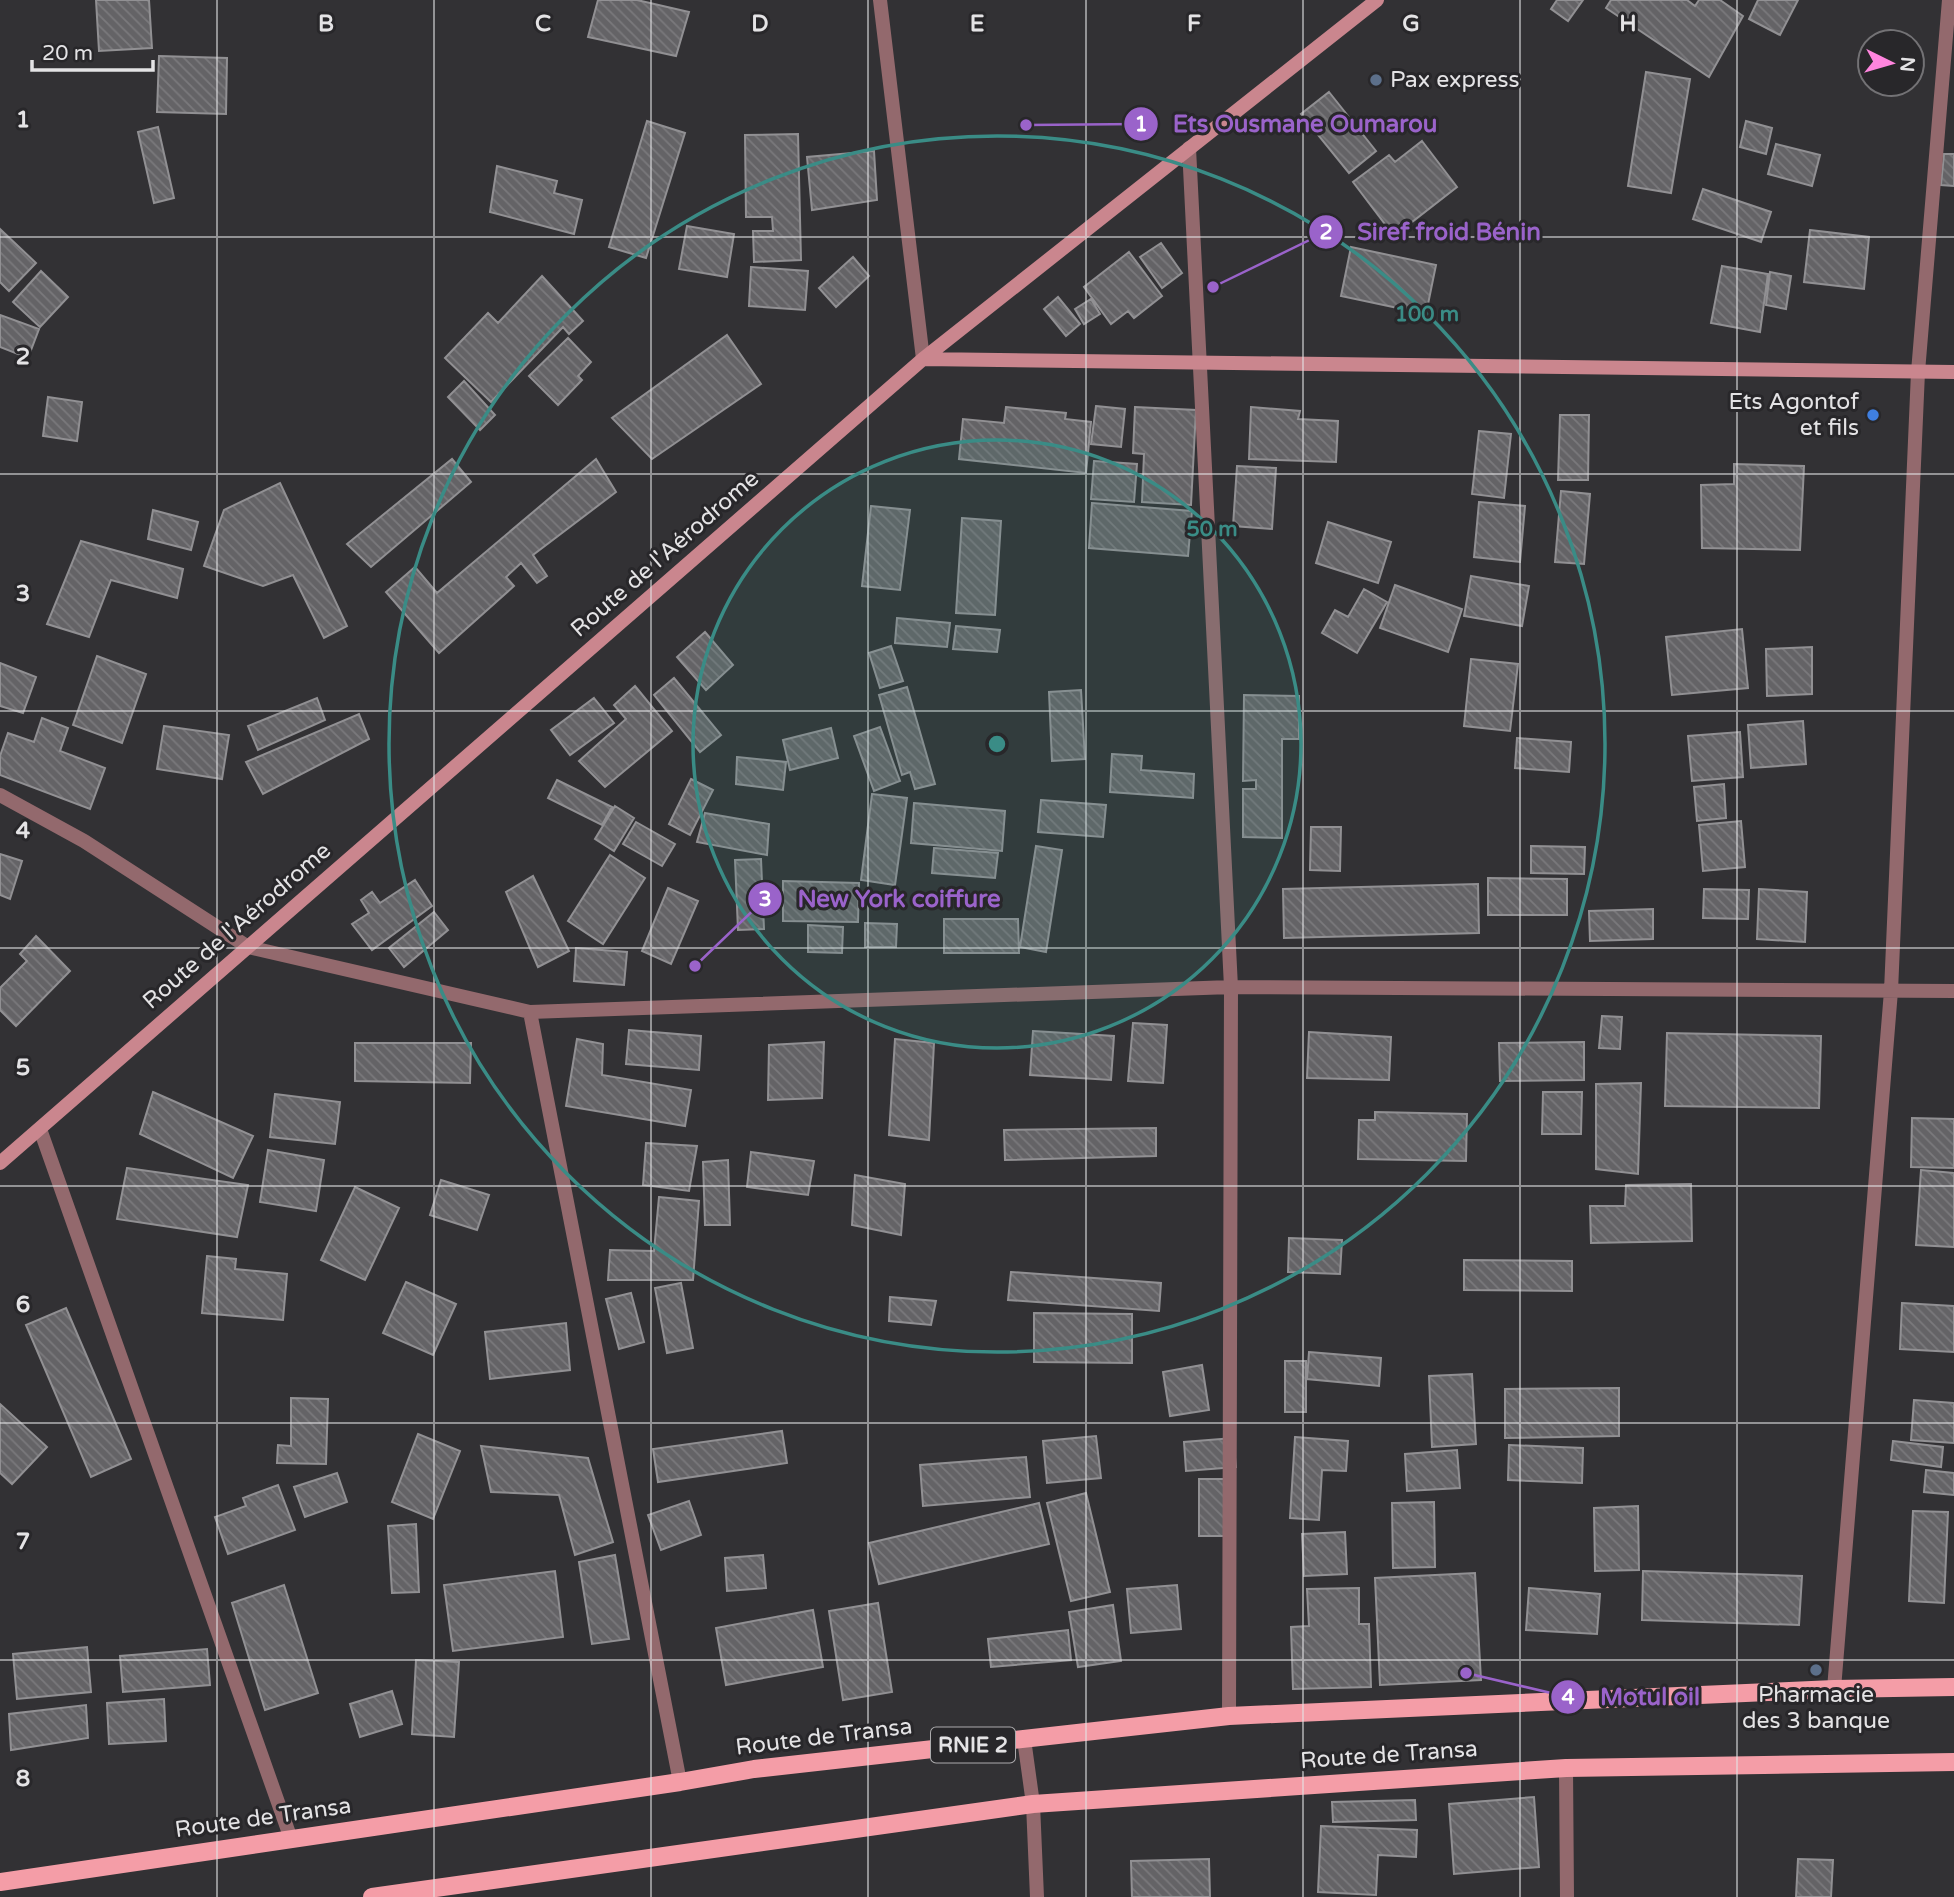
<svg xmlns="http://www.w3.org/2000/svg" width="1954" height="1897" font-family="'Varela Round',sans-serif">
  <defs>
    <pattern id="building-back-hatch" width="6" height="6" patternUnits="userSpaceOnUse" patternTransform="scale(1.75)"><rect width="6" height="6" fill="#646366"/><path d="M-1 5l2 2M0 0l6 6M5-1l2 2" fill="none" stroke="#7a797c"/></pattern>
  </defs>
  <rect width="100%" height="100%" fill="#323134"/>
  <path fill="url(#building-back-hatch)" stroke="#919093" stroke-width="2" d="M 96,0 L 149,0 L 152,48 L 99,51 Z
    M 598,0 L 637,0 L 689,12 L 676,56 L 588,37 Z
    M 1557,0 L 1583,0 L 1568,21 L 1551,9 Z
    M 1611,0 L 1687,0 L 1695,6 L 1699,0 L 1720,0 L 1743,16 L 1709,77 L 1606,8 Z
    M 1758,0 L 1798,0 L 1780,35 L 1749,19 Z
    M 159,56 L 227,58 L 226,114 L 157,112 Z
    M 1646,72 L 1690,79 L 1671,193 L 1628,186 Z
    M 1329,92 L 1376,151 L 1349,173 L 1301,114 Z
    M 647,121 L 685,133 L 646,258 L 609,247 Z
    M 1746,121 L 1772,128 L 1766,154 L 1740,147 Z
    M 158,127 L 174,198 L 154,203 L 138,132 Z
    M 798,134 L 801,260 L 754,262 L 753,231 L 773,231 L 772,217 L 746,217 L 745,135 Z
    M 1422,141 L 1457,187 L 1394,236 L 1353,182 L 1389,155 L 1395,162 Z
    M 1776,144 L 1820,155 L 1812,186 L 1768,174 Z
    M 874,151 L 877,200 L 812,210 L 807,157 Z
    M 1944,154 L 1954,154 L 1954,186 L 1941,185 Z
    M 497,166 L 557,181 L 554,193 L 582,200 L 574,234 L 490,212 Z
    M 1703,189 L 1771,212 L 1761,242 L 1693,219 Z
    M 687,226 L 734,234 L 727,277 L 679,269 Z
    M 0,229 L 36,263 L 9,291 L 0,282 Z
    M 1810,230 L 1869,237 L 1864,289 L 1804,282 Z
    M 1161,243 L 1182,273 L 1162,288 L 1140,257 Z
    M 1351,247 L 1436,265 L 1426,314 L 1341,296 Z
    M 1129,252 L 1162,296 L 1134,318 L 1128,311 L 1111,324 L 1084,287 Z
    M 853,257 L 869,276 L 836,307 L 819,288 Z
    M 1722,266 L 1768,274 L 1760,332 L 1711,323 Z
    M 751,267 L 808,271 L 805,310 L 749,306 Z
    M 41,271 L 68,297 L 40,327 L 13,302 Z
    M 1770,272 L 1791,276 L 1786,309 L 1766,305 Z
    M 542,276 L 583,321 L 569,334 L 563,327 L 491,402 L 445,358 L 488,313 L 498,323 Z
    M 1058,297 L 1080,324 L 1066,336 L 1044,309 Z
    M 1091,299 L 1100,314 L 1084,324 L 1075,309 Z
    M 0,315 L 39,329 L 28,358 L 0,347 Z
    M 727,335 L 761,384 L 652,459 L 612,418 Z
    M 568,338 L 591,362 L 578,376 L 582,380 L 558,405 L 529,376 Z
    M 464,381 L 495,415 L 480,430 L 448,397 Z
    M 48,397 L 82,402 L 77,441 L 43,436 Z
    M 1096,406 L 1125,409 L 1121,447 L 1091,444 Z
    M 1006,407 L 1066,413 L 1065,419 L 1091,422 L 1086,473 L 959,459 L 963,419 L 1004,423 Z
    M 1135,407 L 1196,410 L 1191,505 L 1142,502 L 1144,454 L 1133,453 Z
    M 1251,407 L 1300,411 L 1298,419 L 1338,421 L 1336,462 L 1249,459 Z
    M 1560,415 L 1589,415 L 1588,480 L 1558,480 Z
    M 1479,431 L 1511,434 L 1504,498 L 1472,494 Z
    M 452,459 L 471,482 L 371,567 L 347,544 Z
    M 596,459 L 616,492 L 533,555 L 547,576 L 537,583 L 521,563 L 506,577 L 514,586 L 439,653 L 386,592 L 415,567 L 437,593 Z
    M 1094,461 L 1137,464 L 1134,502 L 1091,499 Z
    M 1734,464 L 1804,466 L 1800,550 L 1702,548 L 1701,485 L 1734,484 Z
    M 1237,466 L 1276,468 L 1272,529 L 1233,526 Z
    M 280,483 L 347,626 L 324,638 L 293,575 L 263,586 L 204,566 L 224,510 Z
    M 1561,491 L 1590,494 L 1584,564 L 1555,562 Z
    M 1479,502 L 1525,506 L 1520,562 L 1474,557 Z
    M 1092,503 L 1192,511 L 1188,556 L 1089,548 Z
    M 871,506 L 910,510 L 900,590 L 862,586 Z
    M 153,510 L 198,522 L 191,550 L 148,539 Z
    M 962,518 L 1001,521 L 995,615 L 956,613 Z
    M 1328,522 L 1391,542 L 1378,583 L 1316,563 Z
    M 81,541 L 183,569 L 177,598 L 111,580 L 89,637 L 47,624 Z
    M 1471,576 L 1529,586 L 1522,626 L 1464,616 Z
    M 1395,585 L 1462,609 L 1448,652 L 1380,628 Z
    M 1364,589 L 1387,602 L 1357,653 L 1322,633 L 1335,610 L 1348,617 Z
    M 897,618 L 950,623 L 947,647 L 895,643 Z
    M 956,626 L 1000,630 L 997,652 L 953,649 Z
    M 1742,629 L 1748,688 L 1672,695 L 1666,637 Z
    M 705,632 L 733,665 L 706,690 L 677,657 Z
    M 891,646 L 903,681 L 880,688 L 869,653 Z
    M 1812,647 L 1812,694 L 1767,696 L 1766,649 Z
    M 97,656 L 146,674 L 122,743 L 73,725 Z
    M 1471,659 L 1518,664 L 1510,731 L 1464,726 Z
    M 0,663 L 36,677 L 23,713 L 0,706 Z
    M 674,678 L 721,735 L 700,752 L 654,695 Z
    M 635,686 L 672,731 L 605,787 L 579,761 L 626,719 L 614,705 Z
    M 907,687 L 935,784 L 915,789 L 910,772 L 902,775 L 879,695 Z
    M 1081,690 L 1085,759 L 1052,761 L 1049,692 Z
    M 1244,695 L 1299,696 L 1299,739 L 1282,739 L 1282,838 L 1243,837 L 1243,789 L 1256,789 L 1256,780 L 1243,781 Z
    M 317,698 L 325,720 L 258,750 L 248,726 Z
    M 594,698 L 614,723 L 570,755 L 551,730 Z
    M 359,714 L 369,739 L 263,794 L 246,762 Z
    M 42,718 L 68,728 L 60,751 L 105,768 L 90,809 L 0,775 L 0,756 L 8,733 L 34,742 Z
    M 1803,721 L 1806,764 L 1751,768 L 1748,725 Z
    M 164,726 L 229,735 L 222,779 L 157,769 Z
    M 880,727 L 900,781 L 874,791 L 854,736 Z
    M 831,728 L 838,758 L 790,770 L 783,740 Z
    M 1740,732 L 1743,777 L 1692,781 L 1688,736 Z
    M 1517,738 L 1571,742 L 1569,772 L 1515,768 Z
    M 1112,754 L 1142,756 L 1141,770 L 1194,774 L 1193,798 L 1110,792 Z
    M 737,757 L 786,762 L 783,790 L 736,784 Z
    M 691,779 L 713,790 L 690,835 L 669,824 Z
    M 557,780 L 612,807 L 602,825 L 548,798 Z
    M 1724,784 L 1726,818 L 1697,821 L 1694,787 Z
    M 872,794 L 907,798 L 895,885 L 861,880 Z
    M 1041,800 L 1106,805 L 1103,837 L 1038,832 Z
    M 914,803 L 1005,811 L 1002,851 L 911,843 Z
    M 615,806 L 634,818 L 614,851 L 595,839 Z
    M 705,813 L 769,824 L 767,855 L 697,842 Z
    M 1741,821 L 1745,867 L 1703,871 L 1699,825 Z
    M 636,822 L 675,844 L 662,866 L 623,844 Z
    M 1311,827 L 1341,827 L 1340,871 L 1310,870 Z
    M 1036,846 L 1062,850 L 1046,952 L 1020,947 Z
    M 1531,846 L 1585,847 L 1584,874 L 1531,873 Z
    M 934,848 L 998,853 L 995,878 L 932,873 Z
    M 0,854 L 22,861 L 10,899 L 0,895 Z
    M 610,855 L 645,878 L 603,944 L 568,921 Z
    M 761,859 L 764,929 L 738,930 L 735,860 Z
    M 533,876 L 569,951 L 538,967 L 506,892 Z
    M 1488,878 L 1567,879 L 1567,915 L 1488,915 Z
    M 415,880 L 432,906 L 372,950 L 352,924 L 369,913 L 361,900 L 372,892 L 380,903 Z
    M 783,881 L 859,883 L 858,922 L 783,921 Z
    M 1478,884 L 1479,933 L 1284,938 L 1283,889 Z
    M 668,888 L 698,901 L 671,964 L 642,951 Z
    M 1704,889 L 1749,890 L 1748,919 L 1703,918 Z
    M 1759,889 L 1807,892 L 1805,942 L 1757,939 Z
    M 1653,909 L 1653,939 L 1590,941 L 1589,911 Z
    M 434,912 L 448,930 L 404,967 L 389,948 Z
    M 944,919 L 1018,919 L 1019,953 L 944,953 Z
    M 865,923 L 897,924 L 896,947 L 865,947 Z
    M 808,925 L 843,927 L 842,953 L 808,952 Z
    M 36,936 L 70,971 L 16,1026 L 0,1010 L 0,988 L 27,961 L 20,954 Z
    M 576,948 L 627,952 L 624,985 L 574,981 Z
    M 1602,1016 L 1622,1017 L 1620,1049 L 1599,1048 Z
    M 1133,1023 L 1167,1025 L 1163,1083 L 1128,1081 Z
    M 629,1030 L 701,1036 L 699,1070 L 626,1064 Z
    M 1033,1031 L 1114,1036 L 1111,1080 L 1030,1075 Z
    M 1309,1032 L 1391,1037 L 1389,1080 L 1307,1078 Z
    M 1667,1033 L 1821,1036 L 1819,1108 L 1665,1106 Z
    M 577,1039 L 603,1044 L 602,1075 L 691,1090 L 685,1126 L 566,1106 Z
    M 895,1039 L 934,1043 L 929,1140 L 889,1135 Z
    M 824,1042 L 822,1098 L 768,1100 L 769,1045 Z
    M 1584,1042 L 1584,1080 L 1500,1081 L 1499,1043 Z
    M 355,1043 L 471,1043 L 470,1083 L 355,1081 Z
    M 1641,1083 L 1638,1174 L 1596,1169 L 1596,1084 Z
    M 153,1092 L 253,1136 L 233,1178 L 140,1134 Z
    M 1543,1092 L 1582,1092 L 1581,1134 L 1542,1134 Z
    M 275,1094 L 340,1102 L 335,1144 L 270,1137 Z
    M 1375,1112 L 1467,1114 L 1466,1161 L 1358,1159 L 1359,1120 L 1375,1120 Z
    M 1912,1118 L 1954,1119 L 1954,1168 L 1911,1167 Z
    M 1156,1128 L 1156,1156 L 1005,1160 L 1004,1130 Z
    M 646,1143 L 697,1146 L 689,1191 L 643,1185 Z
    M 268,1150 L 324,1160 L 316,1211 L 260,1202 Z
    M 751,1152 L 814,1161 L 808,1195 L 747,1187 Z
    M 728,1160 L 730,1225 L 705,1225 L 703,1162 Z
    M 127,1168 L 248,1185 L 237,1237 L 117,1219 Z
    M 1921,1170 L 1954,1173 L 1954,1247 L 1916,1245 Z
    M 855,1175 L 905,1184 L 901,1235 L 852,1225 Z
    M 441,1180 L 489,1195 L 477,1230 L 430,1215 Z
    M 1691,1184 L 1692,1241 L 1591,1243 L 1590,1206 L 1625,1206 L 1626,1185 Z
    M 355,1187 L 399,1208 L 365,1280 L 321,1260 Z
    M 659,1197 L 699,1201 L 693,1280 L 608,1280 L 610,1250 L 654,1251 Z
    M 1289,1238 L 1342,1240 L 1340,1274 L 1288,1272 Z
    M 207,1256 L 236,1259 L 235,1269 L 287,1274 L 283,1320 L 202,1313 Z
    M 1464,1260 L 1572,1261 L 1572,1291 L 1464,1290 Z
    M 1011,1272 L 1161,1283 L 1159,1311 L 1008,1300 Z
    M 406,1282 L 456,1304 L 433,1355 L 383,1333 Z
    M 681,1283 L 693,1348 L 667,1353 L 655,1288 Z
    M 631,1293 L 644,1342 L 619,1349 L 606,1299 Z
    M 890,1297 L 936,1301 L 931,1325 L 889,1321 Z
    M 1902,1303 L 1954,1306 L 1954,1352 L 1900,1349 Z
    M 66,1308 L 131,1459 L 91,1477 L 26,1325 Z
    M 1034,1313 L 1132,1314 L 1132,1363 L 1034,1362 Z
    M 566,1323 L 570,1370 L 490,1379 L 485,1332 Z
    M 1309,1352 L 1381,1358 L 1379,1386 L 1307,1379 Z
    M 1285,1361 L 1306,1361 L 1306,1412 L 1285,1412 Z
    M 1202,1365 L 1209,1410 L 1170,1416 L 1163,1372 Z
    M 1472,1374 L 1476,1444 L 1432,1447 L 1429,1376 Z
    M 1619,1388 L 1619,1436 L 1505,1438 L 1505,1389 Z
    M 291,1398 L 328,1399 L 326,1464 L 277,1463 L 278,1445 L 291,1446 Z
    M 1914,1400 L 1954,1403 L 1954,1443 L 1911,1440 Z
    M 0,1404 L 47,1447 L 12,1484 L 0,1473 Z
    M 782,1431 L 787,1463 L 658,1482 L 653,1449 Z
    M 418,1434 L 460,1451 L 433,1519 L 392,1502 Z
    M 1096,1436 L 1101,1478 L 1047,1483 L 1043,1441 Z
    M 1295,1437 L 1348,1441 L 1346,1471 L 1322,1470 L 1319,1520 L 1290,1518 Z
    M 1233,1438 L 1236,1467 L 1186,1471 L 1184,1442 Z
    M 1893,1441 L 1943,1447 L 1941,1467 L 1891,1460 Z
    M 1509,1445 L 1583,1448 L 1582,1483 L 1508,1480 Z
    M 481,1446 L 588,1458 L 613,1542 L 575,1555 L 559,1495 L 491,1492 Z
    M 1457,1450 L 1460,1488 L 1407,1491 L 1405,1454 Z
    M 1026,1457 L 1030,1497 L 923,1506 L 920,1465 Z
    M 1926,1470 L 1954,1473 L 1954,1495 L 1924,1492 Z
    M 337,1473 L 347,1502 L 305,1517 L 294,1487 Z
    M 1199,1479 L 1226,1479 L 1225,1536 L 1199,1536 Z
    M 278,1485 L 295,1530 L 228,1554 L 215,1517 L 246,1506 L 243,1498 Z
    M 1086,1493 L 1110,1592 L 1071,1601 L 1047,1503 Z
    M 689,1501 L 701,1535 L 661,1550 L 648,1515 Z
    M 1434,1502 L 1435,1567 L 1393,1568 L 1392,1503 Z
    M 1039,1503 L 1049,1544 L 879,1584 L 869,1543 Z
    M 1638,1506 L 1639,1570 L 1595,1571 L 1594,1508 Z
    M 1913,1511 L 1948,1512 L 1944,1603 L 1909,1601 Z
    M 416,1524 L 419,1592 L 392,1593 L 388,1526 Z
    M 1345,1532 L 1347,1574 L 1304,1576 L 1302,1534 Z
    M 615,1555 L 629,1639 L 592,1644 L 579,1562 Z
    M 763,1555 L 766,1588 L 727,1591 L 725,1558 Z
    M 555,1571 L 563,1637 L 453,1651 L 444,1585 Z
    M 1643,1571 L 1802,1576 L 1799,1625 L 1642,1620 Z
    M 1475,1573 L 1481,1680 L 1380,1685 L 1375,1578 Z
    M 284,1585 L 318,1693 L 265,1710 L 232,1603 Z
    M 1177,1585 L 1181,1629 L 1131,1633 L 1127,1589 Z
    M 1359,1588 L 1359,1624 L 1369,1624 L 1371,1687 L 1293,1689 L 1291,1627 L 1309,1626 L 1307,1589 Z
    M 1529,1588 L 1600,1594 L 1597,1634 L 1526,1630 Z
    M 878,1603 L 892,1692 L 843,1700 L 829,1611 Z
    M 1113,1605 L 1121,1661 L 1078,1667 L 1069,1612 Z
    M 813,1610 L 823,1667 L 726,1685 L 716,1628 Z
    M 1068,1630 L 1071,1660 L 991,1667 L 988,1639 Z
    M 87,1647 L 91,1692 L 17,1699 L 13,1654 Z
    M 207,1649 L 210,1685 L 123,1692 L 120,1656 Z
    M 416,1660 L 459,1662 L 454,1737 L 412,1734 Z
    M 392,1691 L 402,1724 L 360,1737 L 350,1704 Z
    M 164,1699 L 166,1741 L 109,1744 L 107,1703 Z
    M 86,1705 L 88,1738 L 11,1750 L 9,1714 Z
    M 1534,1797 L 1539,1867 L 1454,1874 L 1449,1804 Z
    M 1415,1800 L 1416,1820 L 1333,1822 L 1332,1802 Z
    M 1321,1826 L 1417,1830 L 1416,1857 L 1378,1855 L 1376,1895 L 1318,1892 Z
    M 1209,1859 L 1210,1897 L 1132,1897 L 1131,1861 Z
    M 1798,1859 L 1833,1860 L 1831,1897 L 1796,1897 Z"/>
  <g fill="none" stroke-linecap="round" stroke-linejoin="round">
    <path stroke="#93696d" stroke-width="14" d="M 1024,1739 L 1033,1804 L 1037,1897"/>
    <path stroke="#93696d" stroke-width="14" d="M 880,0 L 923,359
      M 1189,148 L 1231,987 L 1229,1716
      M 0,795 L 84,841 L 248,947 L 530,1012 L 1231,987 L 1954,991
      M 530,1012 L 680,1782
      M 40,1129 L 291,1839
      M 1834,1689 L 1891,991 L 1918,372 L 1949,0
      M 1566,1768 L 1567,1897"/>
    <path stroke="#ca868e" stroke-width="14" d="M 923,359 L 1954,372
      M 0,1163 L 923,359 L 1377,0"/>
    <path stroke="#f49da7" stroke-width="18" d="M 0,1882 L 680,1782 L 754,1769 L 1229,1716 L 1834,1689 L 1954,1687
      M 372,1897 L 1033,1804 L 1566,1768 L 1954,1762"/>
  </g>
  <path fill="none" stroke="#e4e3e5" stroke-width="2" stroke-opacity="0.55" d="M 217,0 L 217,1897M 434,0 L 434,1897M 651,0 L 651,1897M 868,0 L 868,1897M 1086,0 L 1086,1897M 1303,0 L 1303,1897M 1520,0 L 1520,1897M 1737,0 L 1737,1897M 0,237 L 1954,237M 0,474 L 1954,474M 0,711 L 1954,711M 0,948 L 1954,948M 0,1186 L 1954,1186M 0,1423 L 1954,1423M 0,1660 L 1954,1660"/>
  <circle cx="997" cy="744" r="304" fill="#3a8c86" fill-opacity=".12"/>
  <g fill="none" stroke="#3a8c86" stroke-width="3.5">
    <circle cx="997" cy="744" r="304"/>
    <circle cx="997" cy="744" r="608"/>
  </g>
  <g fill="#5c6f8a" stroke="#28272a" stroke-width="2.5">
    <circle cx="1376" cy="80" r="7"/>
    <circle cx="1816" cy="1670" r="7"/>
  </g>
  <circle fill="#3f7fe0" stroke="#28272a" stroke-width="2.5" cx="1873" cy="415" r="7"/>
  <g text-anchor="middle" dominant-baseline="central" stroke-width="6" stroke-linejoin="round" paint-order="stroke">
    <rect fill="#28272a" stroke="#acabad" stroke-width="2" x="931" y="1727.5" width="84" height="35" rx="5"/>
    <g font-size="21" font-weight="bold" fill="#e4e3e5">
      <text x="973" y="1745">RNIE 2</text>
    </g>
    <g font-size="23" fill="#e4e3e5" stroke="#28272a" text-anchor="start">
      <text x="1390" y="80">Pax express</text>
      <text x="1859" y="402" text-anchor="end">Ets Agontof<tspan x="1859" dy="26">et fils</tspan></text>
      <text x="1816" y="1695" text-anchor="middle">Pharmacie<tspan x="1816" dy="26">des 3 banque</tspan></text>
    </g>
    <g font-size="23" fill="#e4e3e5" stroke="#28272a">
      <text transform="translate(665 554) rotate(-41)">Route de l'Aérodrome</text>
      <text transform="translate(237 926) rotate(-41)">Route de l'Aérodrome</text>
      <text transform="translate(824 1737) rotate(-7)">Route de Transa</text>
      <text transform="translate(1389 1755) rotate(-4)">Route de Transa</text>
      <text transform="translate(263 1818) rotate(-8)">Route de Transa</text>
    </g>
  </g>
  <g font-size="23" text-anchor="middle" font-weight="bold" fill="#e4e3e5" stroke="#28272a" stroke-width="6" stroke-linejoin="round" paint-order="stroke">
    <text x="326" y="31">B</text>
    <text x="543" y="31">C</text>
    <text x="760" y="31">D</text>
    <text x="977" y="31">E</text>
    <text x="1194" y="31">F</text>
    <text x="1411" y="31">G</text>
    <text x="1628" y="31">H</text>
    <text x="23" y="127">1</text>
    <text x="23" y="364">2</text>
    <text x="23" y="601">3</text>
    <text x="23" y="838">4</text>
    <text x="23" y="1075">5</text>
    <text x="23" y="1312">6</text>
    <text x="23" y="1549">7</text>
    <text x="23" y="1786">8</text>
  </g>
  <circle cx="997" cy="744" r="10" fill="#3a8c86" stroke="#28272a" stroke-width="3.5"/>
  <g font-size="21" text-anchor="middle" font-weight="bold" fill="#3a8c86" stroke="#28272a" stroke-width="6" stroke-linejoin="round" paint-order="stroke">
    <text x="1427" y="321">100 m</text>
    <text x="1212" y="536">50 m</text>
  </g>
  <path fill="none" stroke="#9a63ca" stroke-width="2.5" d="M1026 125L1141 124M1213 287L1326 232M695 966L765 899M1466 1673L1568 1697"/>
  <g fill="#9a63ca" stroke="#28272a" stroke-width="2.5">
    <circle cx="1026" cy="125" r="7"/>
    <circle cx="1213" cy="287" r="7"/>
    <circle cx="695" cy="966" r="7"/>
    <circle cx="1466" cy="1673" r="7"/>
    <circle cx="1141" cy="124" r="18"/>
    <circle cx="1326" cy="232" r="18"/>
    <circle cx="765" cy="899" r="18"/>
    <circle cx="1568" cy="1697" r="18"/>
  </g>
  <g font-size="21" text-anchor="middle" font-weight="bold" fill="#fff">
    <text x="1141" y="131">1</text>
    <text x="1326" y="239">2</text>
    <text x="765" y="906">3</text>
    <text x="1568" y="1704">4</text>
  </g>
  <g font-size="24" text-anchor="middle" font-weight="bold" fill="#9a63ca" stroke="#28272a" stroke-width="6" stroke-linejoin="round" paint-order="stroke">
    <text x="1305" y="132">Ets Ousmane Oumarou</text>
    <text x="1449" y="240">Siref froid Bénin</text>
    <text x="899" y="907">New York coiffure</text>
    <text x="1650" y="1705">Motul oil</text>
  </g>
  <g transform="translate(1891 63) rotate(95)"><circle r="33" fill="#28272a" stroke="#737275" stroke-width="2"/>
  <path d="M0-5L12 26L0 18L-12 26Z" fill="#ff85de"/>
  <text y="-10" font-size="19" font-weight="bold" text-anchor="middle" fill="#e4e3e5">N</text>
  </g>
  <path d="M32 60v10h121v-10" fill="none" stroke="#e4e3e5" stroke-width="3.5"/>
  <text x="42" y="60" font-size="21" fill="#e4e3e5" stroke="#28272a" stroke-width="5" paint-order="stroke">20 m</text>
</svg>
